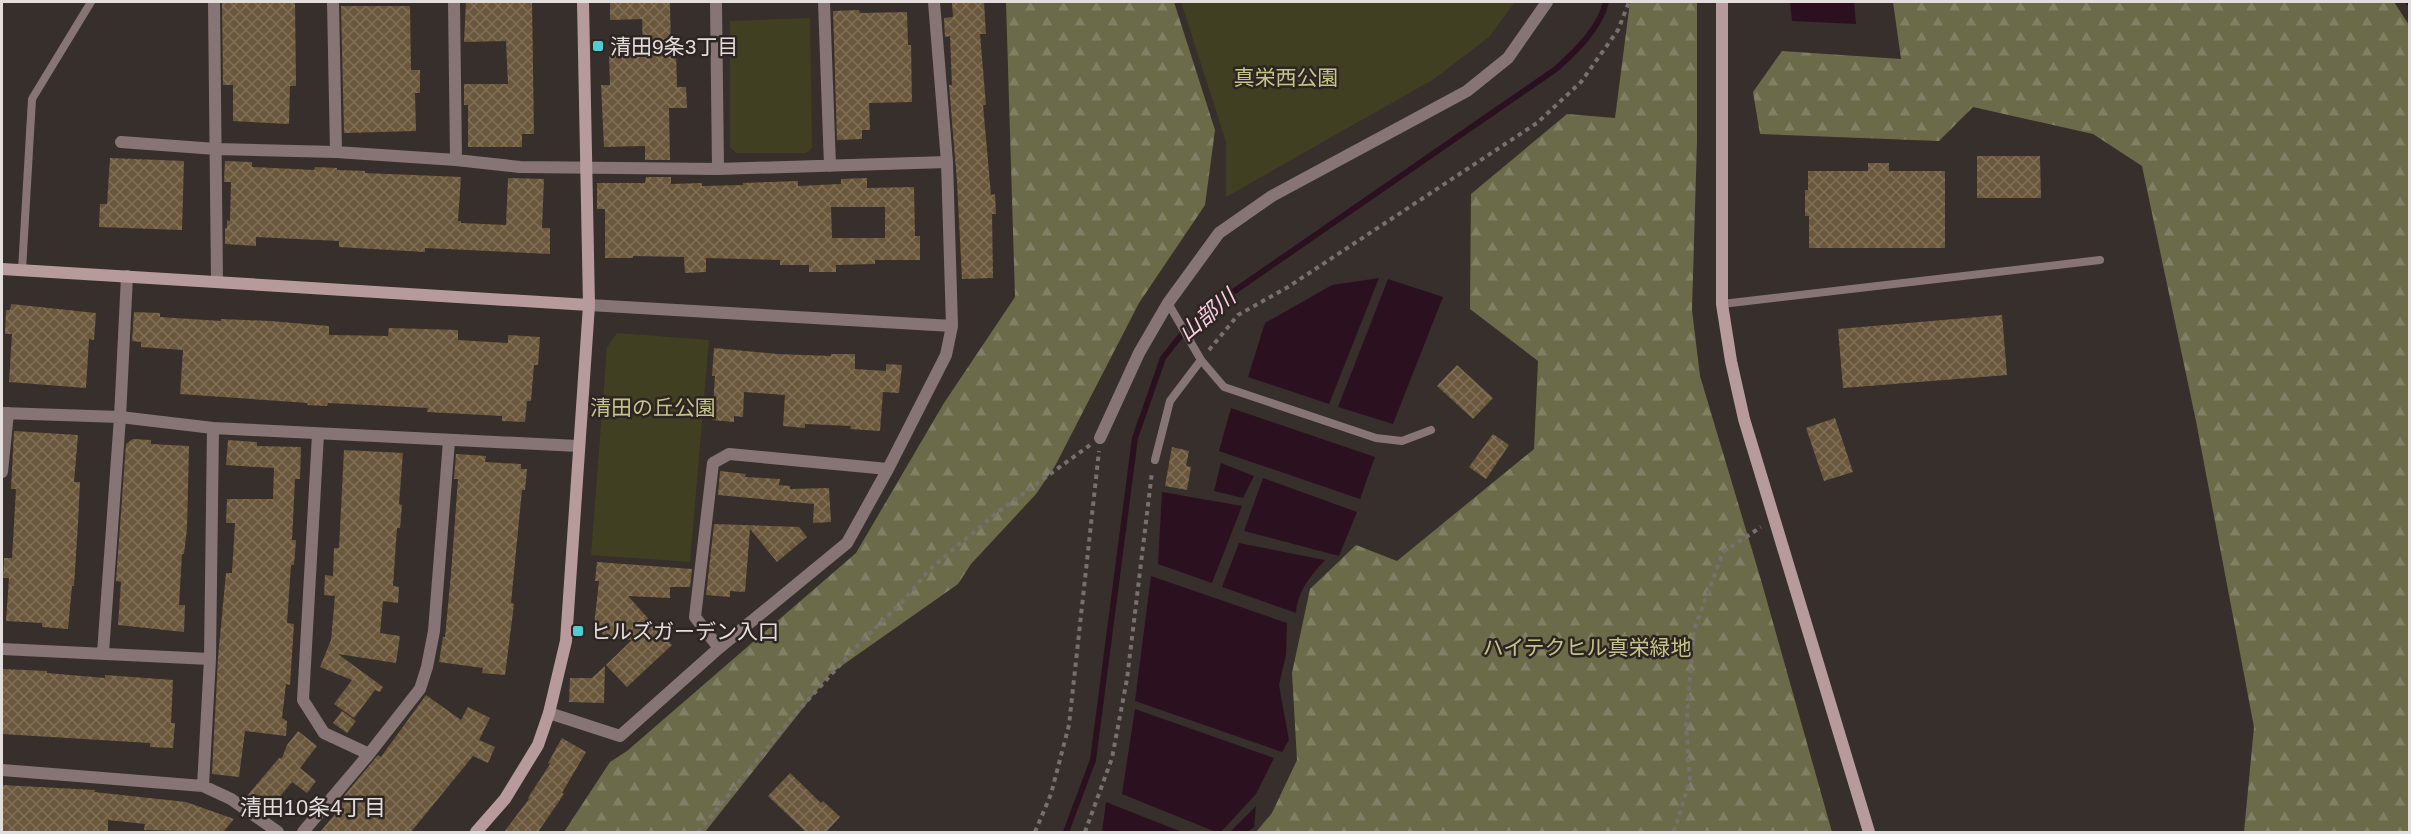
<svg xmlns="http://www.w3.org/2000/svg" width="2411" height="834" font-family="Helvetica,'Noto Sans JP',sans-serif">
  <defs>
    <pattern id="forest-firs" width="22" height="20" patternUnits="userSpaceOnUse" patternTransform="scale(1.5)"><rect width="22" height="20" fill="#6b6b4a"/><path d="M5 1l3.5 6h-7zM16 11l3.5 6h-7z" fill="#808064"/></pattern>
    <pattern id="building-cross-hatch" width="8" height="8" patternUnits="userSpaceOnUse" patternTransform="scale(1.5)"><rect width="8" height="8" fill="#6b583c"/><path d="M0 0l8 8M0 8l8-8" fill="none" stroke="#807058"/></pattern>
  </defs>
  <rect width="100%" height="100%" fill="#372f2c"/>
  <path fill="#403f22" d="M 1181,2 L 1515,2 L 1489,37 L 1434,79 L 1226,197 L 1226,142 Z
    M 810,18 L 812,148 L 806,153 L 736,153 L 730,147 L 730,21 Z
    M 617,333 L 709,340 L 690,562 L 591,555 L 607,347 Z"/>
  <path fill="url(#forest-firs)" d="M 1006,2 L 1174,2 L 1215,130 L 1205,205 L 1139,303 L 1055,466 L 1036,494 L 971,564 L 958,584 L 830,674 L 705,832 L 564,832 L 610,762 L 627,751 L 856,553 L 944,403 L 1015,297 Z
    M 1630,2 L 1697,2 L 1697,141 L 1692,310 L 1700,376 L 1761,580 L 1832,832 L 1256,832 L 1272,813 L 1297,760 L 1292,673 L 1310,589 L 1356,545 L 1397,561 L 1534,449 L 1538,361 L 1470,309 L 1471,194 L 1567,114 L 1615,118 Z
    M 1893,2 L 2394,2 L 2409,25 L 2409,832 L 2244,832 L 2254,727 L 2196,421 L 2142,166 L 2093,134 L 1973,107 L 1939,141 L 1760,134 L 1753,92 L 1782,51 L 1901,59 Z"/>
  <path fill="#2b1120" d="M 1790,2 L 1854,2 L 1856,24 L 1792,21 Z
    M 1379,278 L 1329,404 L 1248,377 L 1265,323 L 1332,285 Z
    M 1388,279 L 1443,297 L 1393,424 L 1338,407 Z
    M 1231,408 L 1375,457 L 1360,499 L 1219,451 Z
    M 1221,463 L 1254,476 L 1243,498 L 1214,491 Z
    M 1263,478 L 1357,512 L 1339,556 L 1244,531 Z
    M 1162,492 L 1242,506 L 1212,583 L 1158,564 Z
    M 1239,543 L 1325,560 C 1310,577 1298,590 1296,613 L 1222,587 Z
    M 1151,576 L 1287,623 L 1286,655 L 1279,685 L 1289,740 L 1282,752 L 1135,701 Z
    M 1135,709 L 1274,758 L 1256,794 L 1221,832 L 1216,832 L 1122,794 Z
    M 1106,802 L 1182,832 L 1102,832 Z
    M 1256,806 L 1254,827 L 1247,832 L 1230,832 Z"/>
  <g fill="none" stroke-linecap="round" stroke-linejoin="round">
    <path stroke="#2b1120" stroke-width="6" d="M 2408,2 L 2410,4
      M 1066,832 L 1093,760 L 1135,438 L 1163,358 L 1186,329 L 1220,301 L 1556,69 C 1576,51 1600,28 1606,2"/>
  </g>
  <path fill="url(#building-cross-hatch)" fill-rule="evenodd" d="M 222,2 L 295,2 L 296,86 L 290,86 L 289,124 L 233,121 L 233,85 L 223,85 Z
    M 466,2 L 532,2 L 534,134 L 522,134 L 522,147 L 468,147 L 468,105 L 464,105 L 464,84 L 508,84 L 506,41 L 464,42 Z
    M 610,2 L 670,2 L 671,53 L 676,52 L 677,87 L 686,87 L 687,108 L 669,108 L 670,160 L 645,160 L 645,146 L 604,147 L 601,85 L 610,85 L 609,53 L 643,52 L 642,19 L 610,20 Z
    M 952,2 L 984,2 L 986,34 L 980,34 L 986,105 L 983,105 L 991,195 L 995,194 L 996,214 L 992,214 L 993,278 L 962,279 L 957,182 L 949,85 L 952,85 L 950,36 L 945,37 L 944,18 L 953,17 Z
    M 341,6 L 410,6 L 411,70 L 420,70 L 420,93 L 415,93 L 416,131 L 344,133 Z
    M 859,10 L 860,13 L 907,12 L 908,45 L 911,45 L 912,102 L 869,103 L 870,130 L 862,130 L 862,139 L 837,140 L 833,11 Z
    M 1977,156 L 2040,156 L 2041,198 L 1977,198 Z
    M 110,158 L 184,161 L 182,230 L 99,227 L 100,204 L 107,204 Z
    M 225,161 L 252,162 L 252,167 L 314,170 L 315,167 L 337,168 L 337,170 L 365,171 L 365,173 L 461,177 L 458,221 L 461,221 L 461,223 L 506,225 L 508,178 L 544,179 L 542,228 L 550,228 L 550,254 L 425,248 L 425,252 L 339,247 L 339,241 L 256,237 L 256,246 L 225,244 L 225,228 L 227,228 L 227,220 L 230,221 L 231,182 L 224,182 Z
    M 1868,163 L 1889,163 L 1889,171 L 1945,171 L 1945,248 L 1809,248 L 1809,216 L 1805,216 L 1805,190 L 1808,190 L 1808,171 L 1868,171 Z
    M 646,177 L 671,177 L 671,184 L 702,183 L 702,186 L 743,185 L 743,183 L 798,181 L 798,186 L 841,184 L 841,179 L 867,178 L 867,188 L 914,187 L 915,236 L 920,236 L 920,260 L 875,260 L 875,264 L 836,265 L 836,272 L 809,272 L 809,265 L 780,265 L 780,260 L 706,258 L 706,272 L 685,273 L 684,257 L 633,256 L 633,258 L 605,258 L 605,209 L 597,209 L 597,183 L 645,183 ZM 831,207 L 885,207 L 885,238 L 832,238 Z
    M 11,304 L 96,313 L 94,340 L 89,339 L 86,388 L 9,382 L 12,334 L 5,334 L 6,310 L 10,310 Z
    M 134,312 L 160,313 L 160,317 L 221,321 L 221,319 L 270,321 L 329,326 L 329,335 L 388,336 L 389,328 L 458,330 L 458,340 L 508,343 L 508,335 L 540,337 L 538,365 L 534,365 L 531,401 L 527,401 L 525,422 L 502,421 L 502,416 L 427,412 L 428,408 L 328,403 L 327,406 L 307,405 L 308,403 L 180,394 L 183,350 L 141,347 L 141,342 L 132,341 Z
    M 2002,315 L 2007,375 L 1843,388 L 1838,329 Z
    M 714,348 L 777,354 L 831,356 L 831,354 L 855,354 L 855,369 L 886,371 L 886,364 L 902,365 L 899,393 L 883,392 L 880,431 L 850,429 L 851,426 L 805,424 L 805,428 L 783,426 L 785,395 L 744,392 L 743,417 L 734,416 L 734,422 L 712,420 L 715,376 L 712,376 Z
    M 1457,365 L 1493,398 L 1473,419 L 1437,386 Z
    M 1835,418 L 1853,472 L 1824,481 L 1806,428 Z
    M 14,431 L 78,435 L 74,482 L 80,482 L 78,523 L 74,586 L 72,586 L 68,629 L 42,627 L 42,623 L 6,621 L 9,578 L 3,578 L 4,558 L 12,558 L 16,489 L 11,489 Z
    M 1493,434 L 1509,445 L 1486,479 L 1469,467 Z
    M 133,439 L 151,440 L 151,444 L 189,446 L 187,529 L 184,554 L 182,554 L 179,605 L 185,605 L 184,632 L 118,625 L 121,582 L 116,581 L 126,444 Z
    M 228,440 L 257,442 L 257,446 L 301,447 L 300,479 L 295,479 L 292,540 L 296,540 L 294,565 L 291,565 L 287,623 L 294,624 L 290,685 L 286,684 L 282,718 L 287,721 L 286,736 L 245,731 L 239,777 L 212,774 L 218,657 L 226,573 L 232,573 L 235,523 L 226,523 L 227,499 L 273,499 L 274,468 L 226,465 Z
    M 1172,447 L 1189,451 L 1186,466 L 1191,467 L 1187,490 L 1165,486 Z
    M 344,450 L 403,453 L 399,504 L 402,505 L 400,528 L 397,528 L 393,586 L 399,587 L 398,603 L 383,601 L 380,633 L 400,636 L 396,663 L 338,654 L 383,687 L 380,692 L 375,690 L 354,718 L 334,704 L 352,680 L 320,667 L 331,640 L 335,596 L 324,595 L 325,575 L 333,576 L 334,548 L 339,548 Z
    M 456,454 L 486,456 L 485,462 L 521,464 L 521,469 L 527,469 L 525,490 L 522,490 L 511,603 L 514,604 L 505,675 L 482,673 L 483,668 L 439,662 L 443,637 L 445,637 L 451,574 L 458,479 L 454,479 Z
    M 720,471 L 746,474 L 745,477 L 780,479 L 779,485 L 790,486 L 790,489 L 829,488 L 831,522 L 813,523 L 814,504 L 718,495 Z
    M 714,524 L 799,527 L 807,537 L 777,562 L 750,529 L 745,592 L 730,591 L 730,597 L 706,595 Z
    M 597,562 L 692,569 L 690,587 L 670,587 L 670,598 L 628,596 L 672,645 L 627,687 L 606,665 L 632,640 L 602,637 L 603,627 L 594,626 L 599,581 L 595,581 Z
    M 605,666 L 604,703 L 569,702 L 570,678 L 592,678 Z
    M 2,669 L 47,671 L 47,673 L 105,678 L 105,675 L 173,680 L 171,723 L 175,723 L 173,748 L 150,747 L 150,743 L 2,734 Z
    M 426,695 L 461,720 L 468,707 L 490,718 L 479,740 L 495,747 L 488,763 L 473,756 L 411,832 L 320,832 L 342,806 L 338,803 L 378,755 L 381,757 Z
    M 342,711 L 356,721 L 347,733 L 333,723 Z
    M 298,731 L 317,746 L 300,768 L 316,781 L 307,793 L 292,782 L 267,812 L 247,796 L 279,758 L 282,758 L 287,745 Z
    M 562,738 L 586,752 L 562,793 L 564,794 L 538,832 L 504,832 L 529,799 L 528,798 L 550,764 L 548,763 Z
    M 790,773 L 821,803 L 823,801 L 840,817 L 826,832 L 806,832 L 768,796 Z
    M 2,785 L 95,790 L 94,792 L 186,802 L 234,819 L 223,832 L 144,830 L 145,824 L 108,820 L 108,832 L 2,832 Z"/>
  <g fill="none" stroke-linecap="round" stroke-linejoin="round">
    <path stroke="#77706e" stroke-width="4" stroke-dasharray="4.5 4.5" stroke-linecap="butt" d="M 1209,350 L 1238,315 L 1288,287 L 1537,123 L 1581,82 L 1618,30 L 1629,2
      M 698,832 L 795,714 L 861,642 L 903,601 L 929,570 L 994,515 L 1090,445
      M 1035,832 L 1051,794 L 1069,725 L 1099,451
      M 1085,832 L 1112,758 L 1127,679 L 1152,472
      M 1674,832 L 1690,780 L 1686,727 L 1694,630 L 1723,552 L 1761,527"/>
    <path stroke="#877576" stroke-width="8" d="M 22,270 L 32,99 L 91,2
      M 1168,303 L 1201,360 L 1224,387 L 1376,438 L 1402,441 L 1431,430
      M 1722,304 L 2100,260
      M 1155,460 L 1170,401 L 1201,360"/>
    <path stroke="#877576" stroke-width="12" d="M 214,2 L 217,282
      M 333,2 L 336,152
      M 454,2 L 456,160
      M 716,2 L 718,169
      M 824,2 L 830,166
      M 121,142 L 216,149 L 336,152 L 456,160 L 520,167 L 718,169 L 947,162
      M 589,305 L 952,326
      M 2,413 L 120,417 L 213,428 L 578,446
      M 318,434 L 303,700 L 324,733 L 369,754
      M 1100,438 L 1139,353 L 1168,303 L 1219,233 L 1272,196 L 1467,91 L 1508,58 L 1547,2
      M 2,472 L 8,413
      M 719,648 L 695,617 L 713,463 L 729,454 L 888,469
      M 2,649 L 210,659
      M 103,653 L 120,417 L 127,276
      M 549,713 L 620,736 L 719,648 L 847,543 L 888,469 L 946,355 L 952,326 L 947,162 L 934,2
      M 2,770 L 203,786 L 231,799 L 278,832
      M 203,786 L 210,659 L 213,428
      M 303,832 L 369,754 L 420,689 L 427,667 L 434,631 L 449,441"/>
    <path stroke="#b79b9c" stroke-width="12" d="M 1722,2 L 1722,304 L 1731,361 L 1744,419 L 1869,832
      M 2,269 L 589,305
      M 476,832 L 505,799 L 538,745 L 549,713 L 566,641 L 589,305 L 583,2"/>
  </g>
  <g fill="#51ccd2" stroke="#2d2522" stroke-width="2">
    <rect x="592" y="40" width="12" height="12" rx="3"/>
    <rect x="572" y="625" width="12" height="12" rx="3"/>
  </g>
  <g text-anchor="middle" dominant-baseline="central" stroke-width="5" stroke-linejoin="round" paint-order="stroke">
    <g font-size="21" fill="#e3dedc" stroke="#2d2522" text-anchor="start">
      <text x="610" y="46">清田9条3丁目</text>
      <text x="590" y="631">ヒルズガーデン入口</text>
    </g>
    <g font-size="21" fill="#c5c489" stroke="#2d2522">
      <text x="1286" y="77">真栄西公園</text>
      <text x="653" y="407">清田の丘公園</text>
      <text x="1587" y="647">ハイテクヒル真栄緑地</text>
    </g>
    <g font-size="22" font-style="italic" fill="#fdcde6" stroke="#2d2522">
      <text transform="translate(1207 315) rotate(-40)">山部川</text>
    </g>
    <g font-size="22" fill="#e3dedc" stroke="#2d2522">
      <text x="313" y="807">清田10条4丁目</text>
    </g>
  </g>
  <rect width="2411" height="834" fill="none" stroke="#e3dedc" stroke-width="6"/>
</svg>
